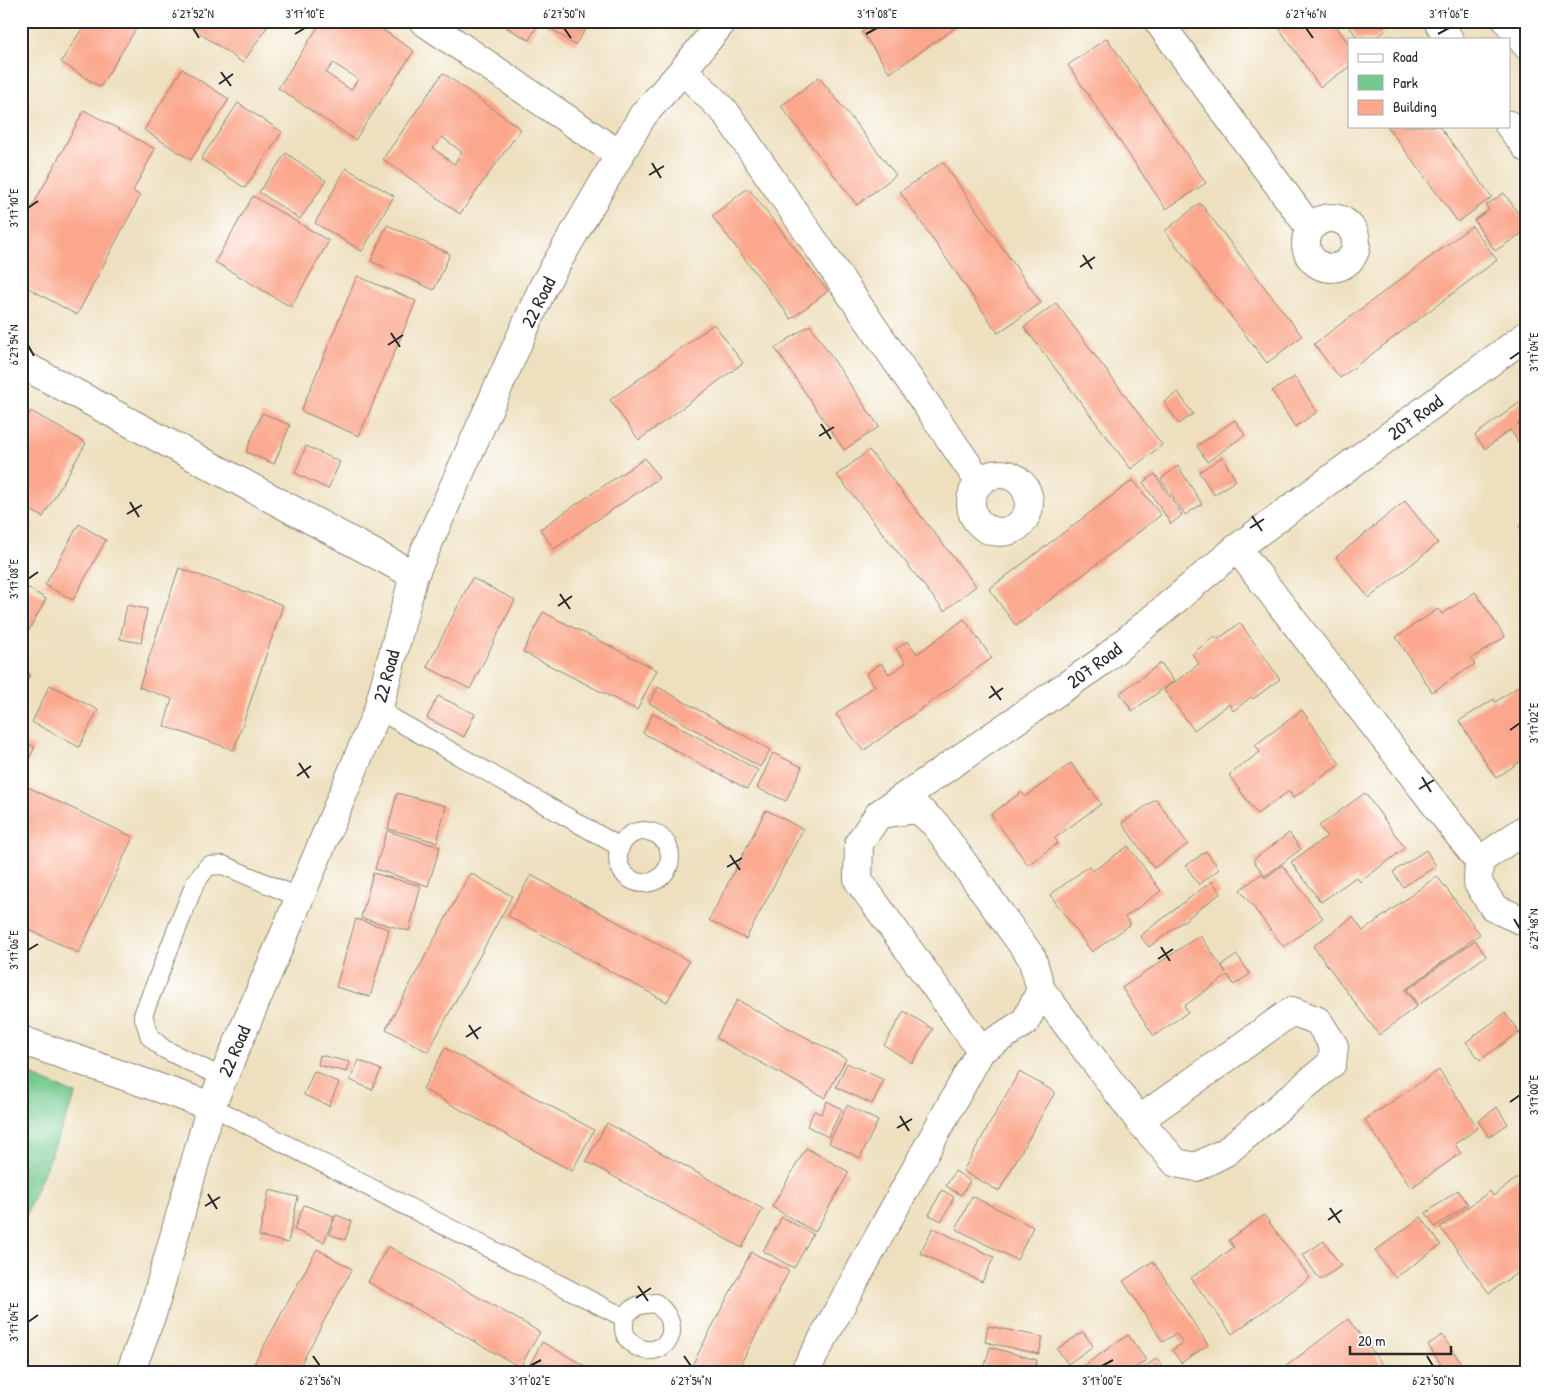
<svg xmlns="http://www.w3.org/2000/svg" width="1548" height="1394" font-family="'Patrick Hand',sans-serif">
  <rect width="100%" height="100%" fill="#fff"/>
  <filter id="ink" filterUnits="userSpaceOnUse"><feTurbulence type="fractalNoise" baseFrequency=".02" numOctaves="2"/><feDisplacementMap in="SourceGraphic" scale="10" xChannelSelector="R" yChannelSelector="G"/><feConvolveMatrix kernelMatrix="1 2 1 2 8 2 1 2 1" color-interpolation-filters="sRGB"/></filter>
  <filter id="wash" filterUnits="userSpaceOnUse"><feTurbulence type="fractalNoise" baseFrequency=".0096" numOctaves="4" result="noise"/><feDisplacementMap in="SourceGraphic" scale="20" xChannelSelector="R" yChannelSelector="G"/><feGaussianBlur stdDeviation="1.12" result="paint"/><feColorMatrix in="noise" values="0 0 0 0 0 0 0 0 0 0 0 0 0 0 0 0 0 1.4 0 .05"/><feComposite in="paint" operator="in"/></filter>
  <g filter="url(#wash)">
    <rect width="100%" height="100%" fill="#eee0bf"/>
    <path fill="#74c98e" stroke="#507a5c" d="M 21,1071 L 76,1094 L 21,1227 Z"/>
    <g id="blocks">
      <path fill="#fba78d" fill-rule="evenodd" d="M 87,21 L 141,21 L 100,87 L 61,62 Z
        M 182,21 L 271,21 L 243,63 Z
        M 322,21 L 370,21 L 414,51 L 355,140 L 278,88 ZM 333,63 L 358,79 L 351,90 L 326,73 Z
        M 509,21 L 530,21 L 537,26 L 529,40 L 506,27 Z
        M 540,21 L 591,21 L 575,45 Z
        M 878,21 L 965,21 L 890,73 L 862,32 Z
        M 1274,21 L 1333,21 L 1349,45 L 1349,67 L 1320,87 Z
        M 1346,21 L 1379,21 L 1385,31 L 1374,39 L 1358,39 Z
        M 1107,38 L 1206,183 L 1166,209 L 1068,65 Z
        M 182,69 L 229,99 L 191,160 L 144,130 Z
        M 443,73 L 521,129 L 460,214 L 383,159 ZM 442,137 L 462,152 L 454,164 L 433,148 Z
        M 819,77 L 896,175 L 857,205 L 781,106 Z
        M 238,103 L 282,132 L 245,188 L 201,159 Z
        M 84,110 L 155,149 L 133,191 L 140,196 L 77,315 L 21,284 L 21,228 Z
        M 1387,126 L 1439,126 L 1492,197 L 1458,222 Z
        M 286,153 L 326,181 L 300,219 L 259,192 Z
        M 943,162 L 1041,303 L 998,333 L 900,192 Z
        M 346,168 L 394,196 L 362,251 L 315,223 Z
        M 748,188 L 828,291 L 791,319 L 712,216 Z
        M 1504,193 L 1527,226 L 1527,230 L 1495,251 L 1474,220 L 1489,210 L 1486,205 Z
        M 253,196 L 329,241 L 291,307 L 215,262 Z
        M 1200,203 L 1302,336 L 1267,363 L 1165,231 Z
        M 387,225 L 450,254 L 434,290 L 371,261 Z
        M 1472,226 L 1497,260 L 1340,378 L 1314,344 Z
        M 357,276 L 416,301 L 359,436 L 301,411 Z
        M 1056,303 L 1162,445 L 1131,469 L 1024,327 Z
        M 714,324 L 743,363 L 639,440 L 610,400 Z
        M 810,325 L 879,427 L 844,450 L 775,348 Z
        M 1295,377 L 1317,412 L 1295,427 L 1272,391 Z
        M 1178,392 L 1193,414 L 1179,424 L 1164,402 Z
        M 1522,401 L 1527,407 L 1527,418 L 1517,425 L 1527,419 L 1527,454 L 1510,430 L 1485,449 L 1475,435 Z
        M 31,411 L 86,443 L 43,517 L 21,505 L 21,427 Z
        M 262,413 L 290,425 L 274,464 L 246,452 Z
        M 1235,420 L 1245,435 L 1207,462 L 1197,446 Z
        M 306,446 L 340,462 L 328,489 L 295,473 Z
        M 869,450 L 976,586 L 944,611 L 837,475 Z
        M 1222,457 L 1236,480 L 1214,495 L 1199,472 Z
        M 645,458 L 659,478 L 554,549 L 540,529 Z
        M 1178,466 L 1202,504 L 1185,515 L 1161,479 Z
        M 1155,474 L 1182,515 L 1171,524 L 1143,482 Z
        M 1133,480 L 1161,515 L 1016,626 L 989,589 Z
        M 1405,501 L 1438,543 L 1369,598 L 1336,557 Z
        M 1527,520 L 1527,537 L 1519,526 Z
        M 21,521 L 30,526 L 21,543 Z
        M 79,524 L 106,540 L 73,600 L 45,585 Z
        M 179,568 L 283,605 L 234,750 L 164,726 L 172,699 L 139,687 Z
        M 472,578 L 515,600 L 470,689 L 427,667 Z
        M 22,584 L 46,599 L 29,630 L 21,625 Z
        M 1475,592 L 1505,637 L 1471,659 L 1475,664 L 1432,692 L 1396,637 L 1438,609 L 1442,614 Z
        M 127,605 L 147,609 L 141,643 L 120,639 Z
        M 543,612 L 657,670 L 637,710 L 523,652 Z
        M 964,619 L 992,658 L 863,751 L 836,714 L 875,686 L 866,674 L 881,663 L 889,674 L 906,663 L 896,649 L 908,641 L 917,654 Z
        M 1240,623 L 1280,679 L 1253,699 L 1251,697 L 1233,711 L 1229,704 L 1194,730 L 1164,690 L 1199,664 L 1192,654 L 1215,636 L 1218,639 Z
        M 1161,663 L 1174,681 L 1132,711 L 1120,693 Z
        M 21,670 L 30,674 L 21,691 Z
        M 1527,681 L 1527,757 L 1496,778 L 1459,721 L 1494,699 L 1495,702 Z
        M 50,685 L 98,710 L 79,747 L 32,722 Z
        M 658,687 L 770,750 L 760,767 L 649,703 Z
        M 438,696 L 475,714 L 464,737 L 427,718 Z
        M 1302,710 L 1340,764 L 1293,798 L 1289,791 L 1257,814 L 1229,775 L 1260,752 L 1255,745 Z
        M 653,713 L 758,770 L 747,789 L 643,733 Z
        M 21,741 L 35,747 L 21,775 Z
        M 773,753 L 802,767 L 786,801 L 757,788 Z
        M 1071,763 L 1101,804 L 1055,838 L 1058,843 L 1028,865 L 991,814 L 1022,792 L 1025,797 Z
        M 21,784 L 133,837 L 79,953 L 21,926 Z
        M 397,793 L 446,806 L 437,842 L 388,829 Z
        M 1365,793 L 1405,848 L 1360,882 L 1356,877 L 1321,902 L 1291,862 L 1327,836 L 1319,826 Z
        M 1156,799 L 1188,844 L 1154,868 L 1122,823 Z
        M 766,810 L 803,829 L 746,939 L 709,920 Z
        M 387,831 L 440,847 L 428,886 L 375,869 Z
        M 1289,833 L 1301,849 L 1265,876 L 1253,860 Z
        M 1128,846 L 1161,891 L 1125,917 L 1131,924 L 1092,952 L 1050,895 L 1089,866 L 1093,871 Z
        M 1426,850 L 1436,866 L 1403,887 L 1393,872 Z
        M 1206,851 L 1219,869 L 1199,885 L 1186,866 Z
        M 1282,865 L 1323,918 L 1284,947 L 1240,890 L 1261,874 L 1265,878 Z
        M 373,873 L 421,886 L 409,931 L 361,918 Z
        M 470,873 L 512,896 L 428,1052 L 386,1029 Z
        M 531,875 L 689,961 L 667,1002 L 508,916 Z
        M 1437,876 L 1480,934 L 1405,990 L 1417,1006 L 1379,1035 L 1313,946 L 1353,917 L 1363,931 Z
        M 1212,881 L 1221,893 L 1149,947 L 1140,936 Z
        M 356,919 L 389,929 L 370,997 L 336,987 Z
        M 1200,935 L 1226,973 L 1222,965 L 1237,955 L 1250,974 L 1234,985 L 1228,975 L 1184,1006 L 1188,1012 L 1154,1036 L 1122,988 Z
        M 1475,940 L 1486,956 L 1418,1005 L 1407,990 Z
        M 737,1000 L 846,1059 L 825,1098 L 716,1038 Z
        M 904,1011 L 933,1029 L 912,1063 L 884,1045 Z
        M 1505,1013 L 1519,1032 L 1480,1060 L 1466,1042 Z
        M 1527,1027 L 1527,1044 L 1519,1033 Z
        M 445,1048 L 594,1130 L 572,1171 L 423,1089 Z
        M 320,1055 L 350,1062 L 347,1072 L 318,1065 Z
        M 359,1060 L 381,1070 L 372,1090 L 350,1080 Z
        M 847,1063 L 884,1080 L 872,1104 L 836,1087 Z
        M 1439,1070 L 1478,1128 L 1455,1144 L 1461,1153 L 1411,1188 L 1365,1120 Z
        M 314,1071 L 339,1083 L 329,1106 L 304,1095 Z
        M 1019,1072 L 1055,1092 L 999,1191 L 963,1171 Z
        M 827,1101 L 842,1109 L 828,1137 L 807,1126 L 814,1111 L 821,1114 Z
        M 847,1105 L 878,1121 L 860,1158 L 829,1143 Z
        M 1497,1107 L 1508,1124 L 1489,1137 L 1478,1121 Z
        M 607,1123 L 763,1209 L 742,1248 L 586,1161 Z
        M 806,1148 L 849,1172 L 815,1232 L 772,1207 Z
        M 955,1171 L 970,1181 L 961,1195 L 946,1186 Z
        M 1520,1176 L 1527,1185 L 1527,1266 L 1489,1293 L 1440,1227 L 1490,1191 L 1493,1196 Z
        M 269,1190 L 298,1197 L 288,1243 L 259,1236 Z
        M 942,1190 L 954,1197 L 942,1221 L 929,1215 Z
        M 1458,1190 L 1468,1204 L 1435,1227 L 1426,1213 Z
        M 972,1196 L 1033,1227 L 1017,1260 L 956,1229 Z
        M 304,1205 L 334,1216 L 324,1242 L 294,1230 Z
        M 336,1215 L 352,1221 L 345,1240 L 329,1234 Z
        M 1264,1215 L 1310,1278 L 1232,1334 L 1191,1278 L 1234,1247 L 1229,1240 Z
        M 782,1217 L 813,1234 L 794,1268 L 763,1251 Z
        M 1421,1217 L 1441,1245 L 1395,1278 L 1375,1251 Z
        M 933,1228 L 994,1257 L 982,1282 L 920,1253 Z
        M 1324,1241 L 1341,1266 L 1320,1280 L 1303,1255 Z
        M 388,1246 L 540,1332 L 520,1367 L 368,1282 Z
        M 317,1249 L 352,1269 L 296,1373 L 249,1373 Z
        M 751,1252 L 789,1271 L 736,1373 L 688,1373 Z
        M 1153,1261 L 1208,1345 L 1181,1363 L 1172,1350 L 1183,1343 L 1176,1333 L 1163,1342 L 1123,1281 Z
        M 1348,1319 L 1389,1373 L 1277,1373 Z
        M 988,1326 L 1043,1337 L 1039,1354 L 985,1342 Z
        M 1083,1332 L 1093,1346 L 1068,1364 L 1057,1349 Z
        M 1128,1335 L 1146,1360 L 1128,1373 L 1073,1373 Z
        M 1442,1335 L 1463,1366 L 1453,1373 L 1447,1373 L 1428,1345 Z
        M 542,1342 L 598,1373 L 525,1373 Z
        M 990,1347 L 1037,1360 L 1034,1373 L 983,1373 Z
        M 1157,1358 L 1167,1373 L 1136,1373 Z"/>
    </g>
  </g>
  <g filter="url(#ink)">
    <use href="#blocks" fill-opacity="0" stroke="#8c8675" stroke-width="1"/>
    <g fill="none" stroke-linecap="round" stroke-linejoin="round">
      <defs>
        <path id="lane" d="M 378,710 L 620,847
          M618 857a26 26 0 1 1 52 0a26 26 0 1 1-52 0Z
          M 223,1078 L 164,1049 L 150,1037 L 143,1015 L 195,883 L 208,866 L 223,865 L 300,898
          M 211,1106 L 625,1318
          M 656,1303 C 695,1337 649,1368 627,1338 C 623,1332 623,1322 626,1316 C 634,1304 643,1304 656,1303 Z"/>
        <path id="street" d="M 423,21 L 620,155
          M 1158,21 L 1310,228
          M 683,70 L 726,113 L 979,481
          M1306 243a25 25 0 1 1 50 0a25 25 0 1 1-50 0Z
          M 21,364 L 414,575
          M971 503a29 29 0 1 1 58 0a29 29 0 1 1-58 0Z
          M 1237,548 L 1479,861 L 1478,883 L 1494,908 L 1521,920 L 1527,918
          M 1479,861 L 1527,828
          M 1041,990 L 1139,1120 L 1176,1163 L 1196,1167 L 1226,1152 L 1332,1063 L 1334,1046 L 1318,1021 L 1292,1011 L 1139,1120
          M 21,1040 L 211,1106
          M 981,1050 L 858,880 L 859,843 L 879,814 L 1101,662 L 1237,548 L 1527,335
          M 130,1373 L 153,1311 L 211,1106 L 284,935 L 378,710 L 414,575 L 544,285 L 643,115 L 683,70 L 723,21
          M 804,1373 L 981,1050 L 1025,1022 L 1041,990 L 1032,958 L 936,825 L 918,809 L 881,814"/>
        <path id="secondary" d="M 1438,21 L 1449,39
          M 1507,21 L 1527,46
          M 1509,125 L 1527,148"/>
      </defs>
      <use href="#lane" stroke="#8c8675" stroke-width="20"/>
      <use href="#street" stroke="#8c8675" stroke-width="30"/>
      <use href="#secondary" stroke="#8c8675" stroke-width="30"/>
      <use href="#lane" stroke="#fff" stroke-width="18"/>
      <use href="#street" stroke="#fff" stroke-width="28"/>
      <use href="#secondary" stroke="#fff" stroke-width="28"/>
    </g>
  </g>
  <path fill="none" stroke="#2b2b2b" stroke-width="2" d="M 193,28 L 199,38M 564,28 L 571,38M 1306,28 L 1313,38M 295,34 L 305,28M 866,34 L 877,28M 1438,34 L 1449,28M 221,72 L 231,86M 219,84 L 233,74M 652,163 L 661,178M 649,175 L 664,166M 28,208 L 38,201M 1083,255 L 1092,269M 1080,267 L 1095,257M 391,333 L 400,347M 28,345 L 34,356M 388,345 L 403,335M 1510,359 L 1520,352M 821,424 L 831,439M 819,436 L 834,427M 130,502 L 139,517M 127,514 L 142,505M 1252,516 L 1262,531M 1250,528 L 1264,519M 28,579 L 38,572M 560,594 L 570,609M 558,606 L 572,596M 991,686 L 1001,700M 989,698 L 1003,688M 1510,730 L 1520,723M 299,763 L 309,778M 297,776 L 311,766M 1422,777 L 1431,792M 1419,789 L 1434,780M 730,855 L 740,870M 727,867 L 742,858M 1514,919 L 1520,929M 1161,947 L 1170,961M 28,950 L 38,944M 1158,959 L 1173,949M 469,1025 L 478,1039M 466,1037 L 481,1027M 1510,1102 L 1520,1095M 900,1116 L 909,1131M 897,1128 L 912,1119M 208,1194 L 217,1209M 205,1206 L 220,1197M 1330,1208 L 1340,1223M 1328,1220 L 1342,1210M 638,1286 L 648,1301M 636,1298 L 651,1288M 28,1322 L 38,1315M 313,1356 L 320,1366M 684,1356 L 691,1366M 1427,1356 L 1433,1366M 530,1366 L 541,1360M 1102,1366 L 1113,1360"/>
  <g text-anchor="middle" dominant-baseline="central" stroke-width="5" stroke-linejoin="round" paint-order="stroke">
    <g font-size="19" fill="#2b2b2b" stroke="#fff">
      <text transform="translate(538 302) rotate(-64)">22 Road</text>
      <text transform="translate(1415 417) rotate(-36)">207 Road</text>
      <text transform="translate(1094 665) rotate(-37)">207 Road</text>
      <text transform="translate(386 676) rotate(-75)">22 Road</text>
      <text transform="translate(234 1051) rotate(-67)">22 Road</text>
    </g>
  </g>
  <rect width="1548" height="1394" fill="none" stroke="#fff" stroke-width="55"/>
  <rect x="1348" y="38" width="162" height="90" fill="#ffffff" stroke="#aaaaaa"/>
  <rect x="1358" y="54" width="25" height="8" fill="#ffffff" stroke="#aaaaaa"/>
  <text x="1393" y="62" font-size="15" fill="#2b2b2b">Road</text>
  <rect x="1358" y="75" width="25" height="15" fill="#74c98e" stroke="#aaaaaa"/>
  <text x="1393" y="88" font-size="15" fill="#2b2b2b">Park</text>
  <rect x="1358" y="100" width="25" height="15" fill="#fba78d" stroke="#aaaaaa"/>
  <text x="1393" y="112" font-size="15" fill="#2b2b2b">Building</text>
  <path d="M1350 1346v8h101v-8" fill="none" stroke="#2b2b2b" stroke-width="2.5"/>
  <text x="1358" y="1346" font-size="15" fill="#2b2b2b" stroke="#ffffff" stroke-width="4" paint-order="stroke">20 m</text>
  <rect x="28" y="28" width="1492" height="1338" fill="none" stroke="#2b2b2b" stroke-width="2"/>
  <g font-size="12" text-anchor="middle" fill="#2b2b2b">
    <text x="193" y="18">6°27'52"N</text>
    <text x="305" y="18">3°17'10"E</text>
    <text x="564" y="18">6°27'50"N</text>
    <text x="877" y="18">3°17'08"E</text>
    <text x="1306" y="18">6°27'46"N</text>
    <text x="1449" y="18">3°17'06"E</text>
    <text transform="translate(14 208) rotate(-90)" y="4">3°17'10"E</text>
    <text transform="translate(14 345) rotate(-90)" y="4">6°27'54"N</text>
    <text transform="translate(1534 352) rotate(-90)" y="4">3°17'04"E</text>
    <text transform="translate(14 579) rotate(-90)" y="4">3°17'08"E</text>
    <text transform="translate(1534 723) rotate(-90)" y="4">3°17'02"E</text>
    <text transform="translate(1534 929) rotate(-90)" y="4">6°27'48"N</text>
    <text transform="translate(14 950) rotate(-90)" y="4">3°17'06"E</text>
    <text transform="translate(1534 1095) rotate(-90)" y="4">3°17'00"E</text>
    <text transform="translate(14 1322) rotate(-90)" y="4">3°17'04"E</text>
    <text x="320" y="1385">6°27'56"N</text>
    <text x="530" y="1385">3°17'02"E</text>
    <text x="691" y="1385">6°27'54"N</text>
    <text x="1102" y="1385">3°17'00"E</text>
    <text x="1433" y="1385">6°27'50"N</text>
  </g>
</svg>
